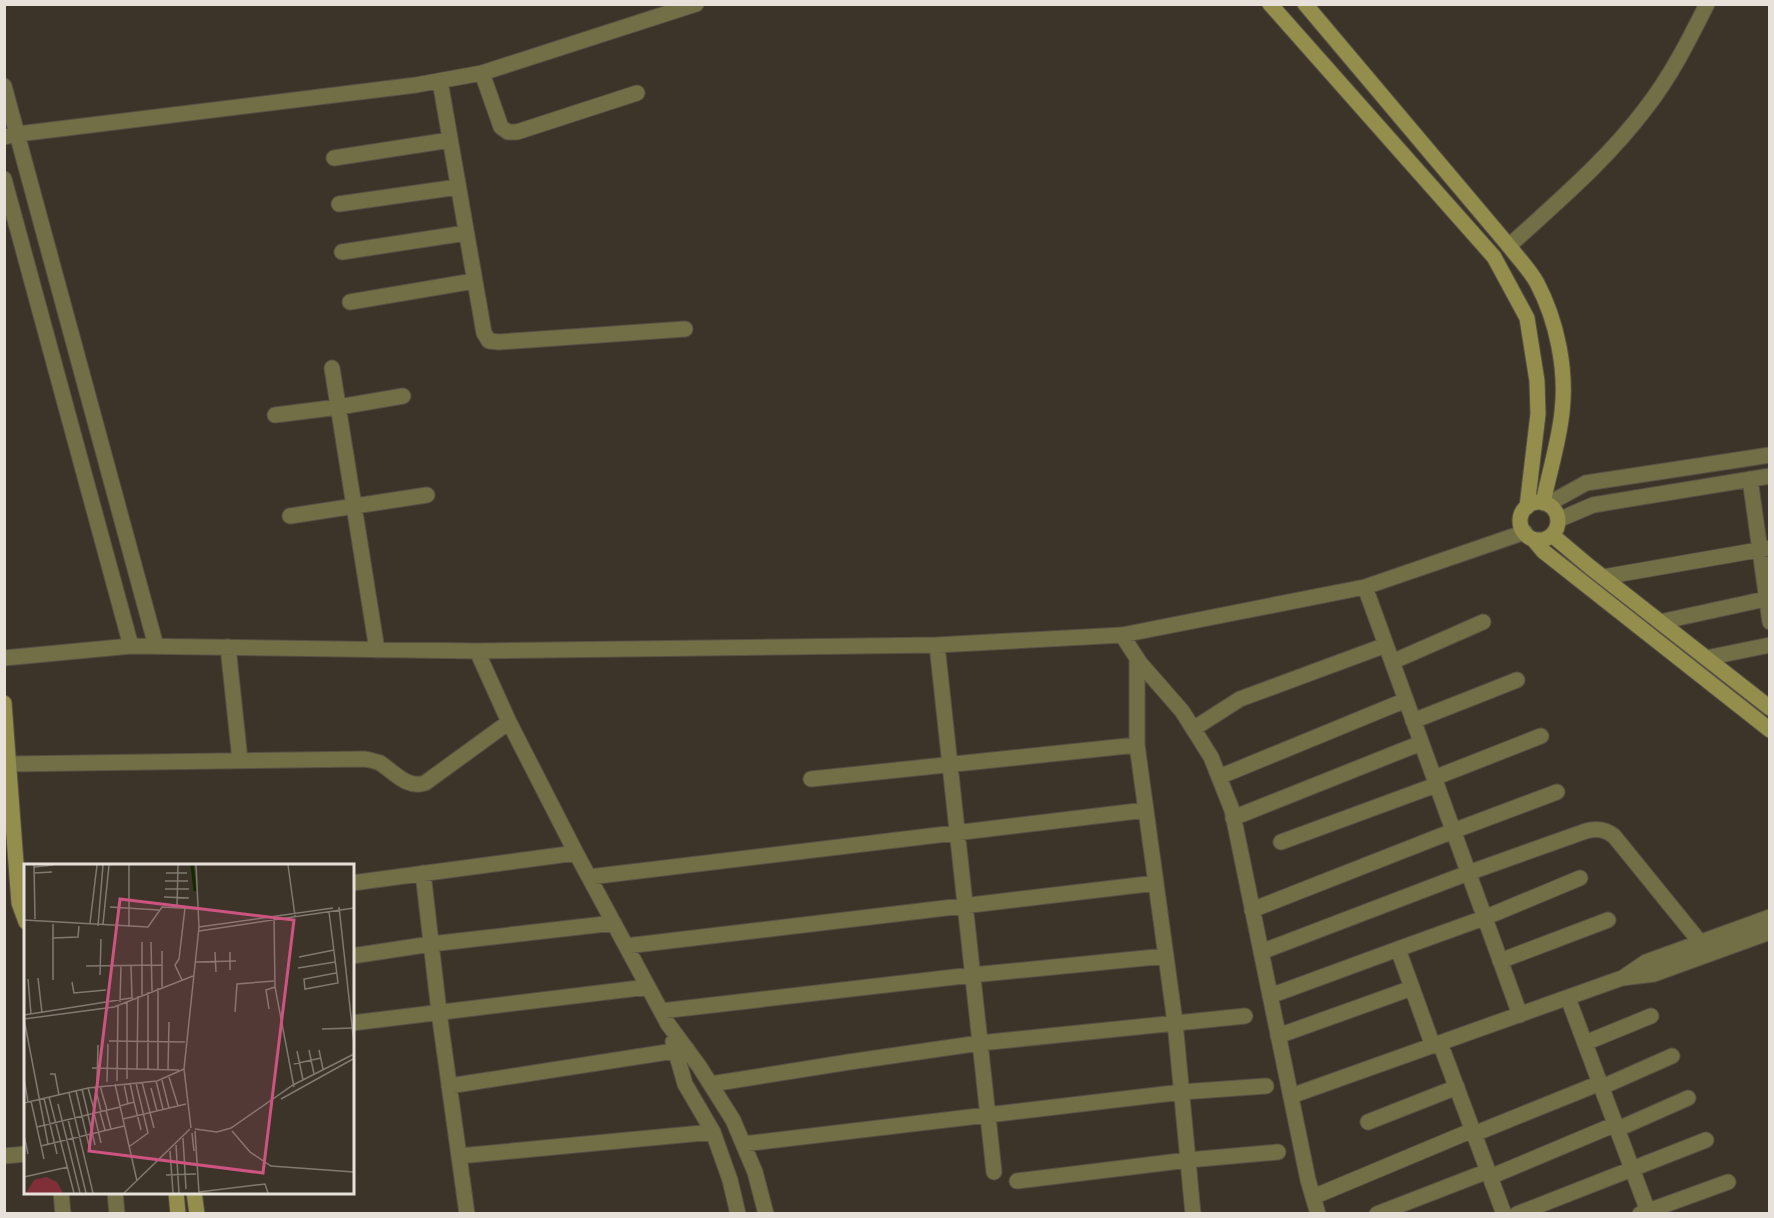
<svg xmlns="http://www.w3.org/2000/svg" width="1774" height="1218" font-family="'IBM Plex Serif',serif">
  <rect width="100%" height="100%" fill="#3c3429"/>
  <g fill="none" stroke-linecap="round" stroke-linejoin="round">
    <defs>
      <path id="street" d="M 482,73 L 501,127 L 508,132 L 517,132 L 637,93
        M 440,81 L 484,333 L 489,341 L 499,342 L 685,329
        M 4,86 L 156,646
        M 4,137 L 18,134 L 416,85 L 482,73 L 696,4
        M 334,158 L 450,140
        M 4,179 L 131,646
        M 339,204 L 458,187
        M 1509,246 C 1557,202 1607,160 1646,108 C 1671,76 1689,40 1707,4
        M 342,252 L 466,233
        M 350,302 L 474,281
        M 332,368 L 377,650
        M 275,415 L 339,407 L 403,396
        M 1750,479 L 1770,622
        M 1548,504 L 1586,483 L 1770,455
        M 290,516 L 427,495
        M 1558,520 L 1593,505 L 1770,476
        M 1603,577 L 1770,548
        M 1365,587 L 1520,1015
        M 1660,622 L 1770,598
        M 1122,635 L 1140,663 L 1182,711 L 1211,757 L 1232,810 L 1308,1180 L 1318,1214
        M 937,645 L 994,1172
        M 228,647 L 240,760
        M 477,651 L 509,722 L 576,853 L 668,1024 L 699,1066 L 733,1120 L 755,1172 L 766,1214
        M 4,658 L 131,646 L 477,651 L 937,645 L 1122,635 L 1365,587 L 1525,532
        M 1137,658 L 1137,745 L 1175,1022 L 1193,1214
        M 1706,658 L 1770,645
        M 1392,662 L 1483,622
        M 1413,721 L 1517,680
        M 1193,729 L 1240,699 L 1386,645
        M 9,764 L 365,759 C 370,760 375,761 380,763 C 394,772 407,789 425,783 L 509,722
        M 1219,777 L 1406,700
        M 1434,778 L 1541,736
        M 811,779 L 1137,745
        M 1233,818 L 1421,743
        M 1281,842 L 1436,785
        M 423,873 L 439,1012 L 467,1214
        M 589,877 L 1146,810
        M 352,883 L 576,853
        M 1252,910 L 1453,831 L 1557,792
        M 626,946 L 1156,883
        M 1261,952 L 1468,873 L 1586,831 C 1597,828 1605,829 1614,836 L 1700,942
        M 352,956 L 431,944 L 614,923
        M 1500,961 L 1608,920
        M 1624,977 L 1646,962 L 1770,917
        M 1270,996 L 1398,949
        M 1568,998 L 1649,1214
        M 661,1011 L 972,975 L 1166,956
        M 352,1023 L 648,987
        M 1278,1036 L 1412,988
        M 673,1042 L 685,1084 L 713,1132 L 730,1180 L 738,1214
        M 1440,1043 L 1504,1214
        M 1585,1043 L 1651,1016
        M 1433,1046 L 1398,949 L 1484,918 L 1580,878
        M 711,1084 L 849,1062 L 980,1043 L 1245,1016
        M 449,1086 L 687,1049
        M 1602,1087 L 1672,1056
        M 1291,1096 L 1622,978 L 1654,974 L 1770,932
        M 1368,1122 L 1457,1087
        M 1618,1129 L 1688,1098
        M 1474,1134 L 1600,1083
        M 743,1144 L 1182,1092 L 1266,1086
        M 4,1156 L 26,1154
        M 459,1156 L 713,1132
        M 1490,1177 L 1616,1124
        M 1017,1181 L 1188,1160 L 1278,1152
        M 61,1192 L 63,1214
        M 115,1192 L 117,1214
        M 1313,1197 L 1473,1130
        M 1377,1214 L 1488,1171
        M 1517,1214 L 1706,1140
        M 1640,1214 L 1728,1182"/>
      <path id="secondary" d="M 1270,4 L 1494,257 L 1527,318 L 1537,381 L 1538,414 L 1527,507
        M 1305,4 L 1509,246 C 1518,258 1530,270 1537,283 C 1557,321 1567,370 1562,412 C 1559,442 1549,473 1543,503
        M1520 521a19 19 0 1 1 38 0a19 19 0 1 1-38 0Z
        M 1552,535 L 1590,567 L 1770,708
        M 1533,539 L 1543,551 L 1770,730
        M 4,703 L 19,903 L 26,922
        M 176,1192 L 178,1214
        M 194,1192 L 197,1214"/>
    </defs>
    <use href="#street" stroke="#575045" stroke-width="17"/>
    <use href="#secondary" stroke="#575045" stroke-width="17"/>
    <use href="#street" stroke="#726f46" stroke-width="15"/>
    <use href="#secondary" stroke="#938e4c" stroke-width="15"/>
  </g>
  <g transform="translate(24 864)">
    <rect width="330" height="330" fill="#3c3429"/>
    <path d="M 22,313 L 33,318 L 39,329 L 2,329 L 10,316 Z" fill="#802f39"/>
    <path fill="none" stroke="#102900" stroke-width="3" d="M 168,1 L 171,27"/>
    <path fill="none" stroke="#807970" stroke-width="1.5" d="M 10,1 L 11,55M 264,1 L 271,52M 10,3 L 29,1M 10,9 L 28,8M 142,9 L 163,9M 141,17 L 164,17M 141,25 L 165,25M 140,33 L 165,34M 86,43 L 135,46M 153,43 L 154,1M 315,43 L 330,180M 305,48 L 314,119 L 281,125 L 280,115 L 312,109M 250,53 L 251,123 L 270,223M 0,56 L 124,63 L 138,43 L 176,45M 66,59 L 73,1M 79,60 L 85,1M 74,62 L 79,1M 105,63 L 105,1M 175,63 L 309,44M 175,67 L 330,44M 29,74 L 54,73 L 55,62M 127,78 L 128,127M 138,87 L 138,123M 191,88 L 192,108M 206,88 L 206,106M 275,93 L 310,86M 171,98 L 212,97M 107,101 L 108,135M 62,102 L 138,101M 274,104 L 311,98M 76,111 L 77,75M 14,114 L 18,149M 4,115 L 7,150M 29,116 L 29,60M 158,116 L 151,101 L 155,95 L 161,44M 48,118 L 50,129 L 82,126M 118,131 L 118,78M 96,138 L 97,101M 103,138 L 103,215M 245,145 L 242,126 L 251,123M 211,148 L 213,120 L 250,117M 0,151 L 107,134M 0,155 L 90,143 L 169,112M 0,155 L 24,280M 298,165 L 330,164M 85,177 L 161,178M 285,186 L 290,210M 295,186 L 299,205M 273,187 L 279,216M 270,200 L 297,194M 68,204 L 155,206M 113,205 L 114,132M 124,205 L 124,128M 134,205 L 134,124M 144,205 L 145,158M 26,210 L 31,210 L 35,231M 145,213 L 154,242M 0,214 L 4,238M 138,216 L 145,244M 93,217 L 94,142M 132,217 L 139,245M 83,218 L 84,180M 118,218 L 130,264M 73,219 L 74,181M 106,219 L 110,238M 91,220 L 113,317M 100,220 L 104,240M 76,222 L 83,246M 71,223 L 77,247M 64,224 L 71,249M 127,224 L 133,247M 58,225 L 64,250M 52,227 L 66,286M 45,229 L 69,329M 25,233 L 50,329M 20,234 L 33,290M 257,235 L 329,195M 7,237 L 20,295M 0,239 L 64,224 L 133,217 L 160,205M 34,240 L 56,329M 96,242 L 110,238 L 117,266M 82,246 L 87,265M 76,248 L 81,266M 70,249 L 77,279M 64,251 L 71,281M 44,255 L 62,329M 99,255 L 162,240M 13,263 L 96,243M 167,264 L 160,205 L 175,63 L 172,1M 171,265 L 193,268 L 207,264 L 269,221 L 330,190M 171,267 L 175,329M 208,267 L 226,288 L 247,302 L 330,308M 168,269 L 170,287M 0,271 L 4,290M 159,274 L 162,325M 152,281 L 155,329M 17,282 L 100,262M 106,282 L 124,269 L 112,219M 146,287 L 149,329M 142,311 L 172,310M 0,313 L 44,303M 175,328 L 241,320 L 244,329M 100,329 L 166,265"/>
    <path fill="#cd5481" fill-opacity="0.15" stroke="#cd5481" stroke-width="3" d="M 96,35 L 270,56 L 239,309 L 65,287 Z"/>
    <rect width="330" height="330" fill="none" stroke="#e7e1da" stroke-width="3"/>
  </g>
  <rect width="1774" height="1218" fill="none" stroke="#e7e1da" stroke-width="12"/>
</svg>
